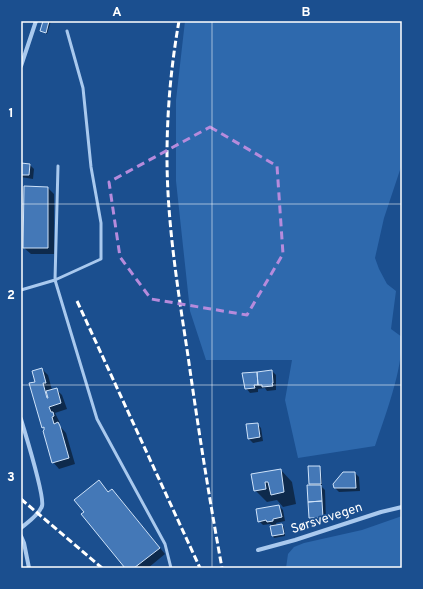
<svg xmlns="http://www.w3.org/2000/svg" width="423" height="589" font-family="Overpass,sans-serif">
  <rect width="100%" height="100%" fill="#1b4f8f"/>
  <path fill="#2e69ad" d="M 185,21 L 402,21 L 402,164 L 384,218 L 375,258 L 379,269 L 387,284 L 396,291 L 391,329 L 402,337 C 402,372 386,413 375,446 L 298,458 L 285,400 L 292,360 L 206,360 L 190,311 L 176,181 L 176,100 Z
    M 402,516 L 402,568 L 286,568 L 288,554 L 294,547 L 304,543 L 362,530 Z"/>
  <path fill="#0007" d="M 44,21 L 51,21 L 47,34 L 41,31 Z
    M 21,164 L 30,165 L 34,169 L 33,179 L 21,177 Z
    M 48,188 L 54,194 L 54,254 L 31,254 L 24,248 Z
    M 42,369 L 48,375 L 52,390 L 56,389 L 62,395 L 67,409 L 55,413 L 60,423 L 57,423 L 66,433 L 75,464 L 59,469 L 53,462 L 45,429 L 43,427 L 36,382 Z
    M 272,371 L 276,375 L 276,390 L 267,391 L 265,388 L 258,389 L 258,392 L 250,393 L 246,388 Z
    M 257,424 L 261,428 L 263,441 L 253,443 L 249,439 Z
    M 319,467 L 321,469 L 322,485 L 320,485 L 325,490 L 326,521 L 314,522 L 310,518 L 312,486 L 310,484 Z
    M 281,470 L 292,482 L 296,504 L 283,507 L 277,500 L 267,502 L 255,490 L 252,475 Z
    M 355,473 L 359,477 L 360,491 L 339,492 L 335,488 Z
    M 99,481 L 109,493 L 118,496 L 165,554 L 148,568 L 127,568 L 85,512 Z
    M 279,506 L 283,510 L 285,521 L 276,523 L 277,526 L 282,525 L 284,527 L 285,536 L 274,538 L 273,536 L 271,527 L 273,526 L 270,524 L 263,525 L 259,521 Z"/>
  <path fill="#4478b7" stroke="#cfe3fa" d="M 43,21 L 49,21 L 46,33 L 40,31 Z
    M 21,163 L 30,164 L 29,175 L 21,175 Z
    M 24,186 L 48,187 L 48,248 L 23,248 Z
    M 42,368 L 46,383 L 43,383 L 47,398 L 48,398 L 46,391 L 57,388 L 61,403 L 49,407 L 51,412 L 53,412 L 54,416 L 52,417 L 54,424 L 58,422 L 60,426 L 69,458 L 52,463 L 43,431 L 44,430 L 44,427 L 42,428 L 29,383 L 35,382 L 32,371 Z
    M 272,370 L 273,383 L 272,383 L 273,386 L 262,387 L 262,385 L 258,385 L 257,372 Z
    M 257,372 L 258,385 L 254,385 L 255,388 L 245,389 L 242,373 Z
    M 258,423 L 260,437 L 248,439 L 246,424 Z
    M 308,466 L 320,466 L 321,484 L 309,484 Z
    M 281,469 L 284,492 L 271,495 L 268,482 L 265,482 L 266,489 L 254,491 L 251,474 Z
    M 343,472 L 355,472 L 356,488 L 334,488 L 333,484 Z
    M 99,480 L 108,492 L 112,489 L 160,548 L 134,568 L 125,568 L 81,514 L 84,512 L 74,500 Z
    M 307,485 L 321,485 L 322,501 L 308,502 Z
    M 322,501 L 323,518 L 309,518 L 308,502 Z
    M 279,505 L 282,517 L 273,519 L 273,521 L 267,522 L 266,520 L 258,522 L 256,509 Z
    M 282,524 L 284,534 L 272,536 L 270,526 Z"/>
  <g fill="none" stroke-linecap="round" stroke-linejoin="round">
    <path stroke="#a9c9ee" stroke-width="3" d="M 58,166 L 55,280 L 97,419 L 165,544 L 171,568
      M 21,290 L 55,280 L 101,259 L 101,223 L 91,167 L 83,88 L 67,31"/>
    <path stroke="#a9c9ee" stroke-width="4" d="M 21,66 L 36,21
      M 21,419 C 25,433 45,496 42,506 C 39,515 28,522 21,528
      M 21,536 L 24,543 L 29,568
      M 258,550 L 295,540 L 381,512 L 402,507"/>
    <path stroke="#fff" stroke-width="3" stroke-dasharray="7 3" stroke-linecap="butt" d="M 179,21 C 171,66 167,111 167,157 C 167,223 178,290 188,356 C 198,427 209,497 222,568
      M 77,301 L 200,568
      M 21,499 L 102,568"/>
  </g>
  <path fill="none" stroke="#b68bdc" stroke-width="3" stroke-dasharray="8 5" stroke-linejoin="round" d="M 210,127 L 277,166 L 283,254 L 247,315 L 151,299 L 120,257 L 109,182 Z"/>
  <path fill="none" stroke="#fff" stroke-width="1" stroke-opacity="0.55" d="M 212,21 L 212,568M 21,204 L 402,204M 21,385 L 402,385"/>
  <g text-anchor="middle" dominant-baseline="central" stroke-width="3.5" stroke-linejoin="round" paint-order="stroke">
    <g font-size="13" fill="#fff" stroke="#1b4f8f">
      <text transform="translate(327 519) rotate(-18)">Sørsvevegen</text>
    </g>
  </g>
  <rect width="423" height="589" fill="none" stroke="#1b4f8f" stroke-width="44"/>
  <rect x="22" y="22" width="379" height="545" fill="none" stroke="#fff" stroke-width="1.5"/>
  <g font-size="13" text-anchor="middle" font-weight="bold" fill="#fff">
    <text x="117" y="16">A</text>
    <text x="306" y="16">B</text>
    <text x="11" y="117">1</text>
    <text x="11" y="299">2</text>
    <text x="11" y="481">3</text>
  </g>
</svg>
